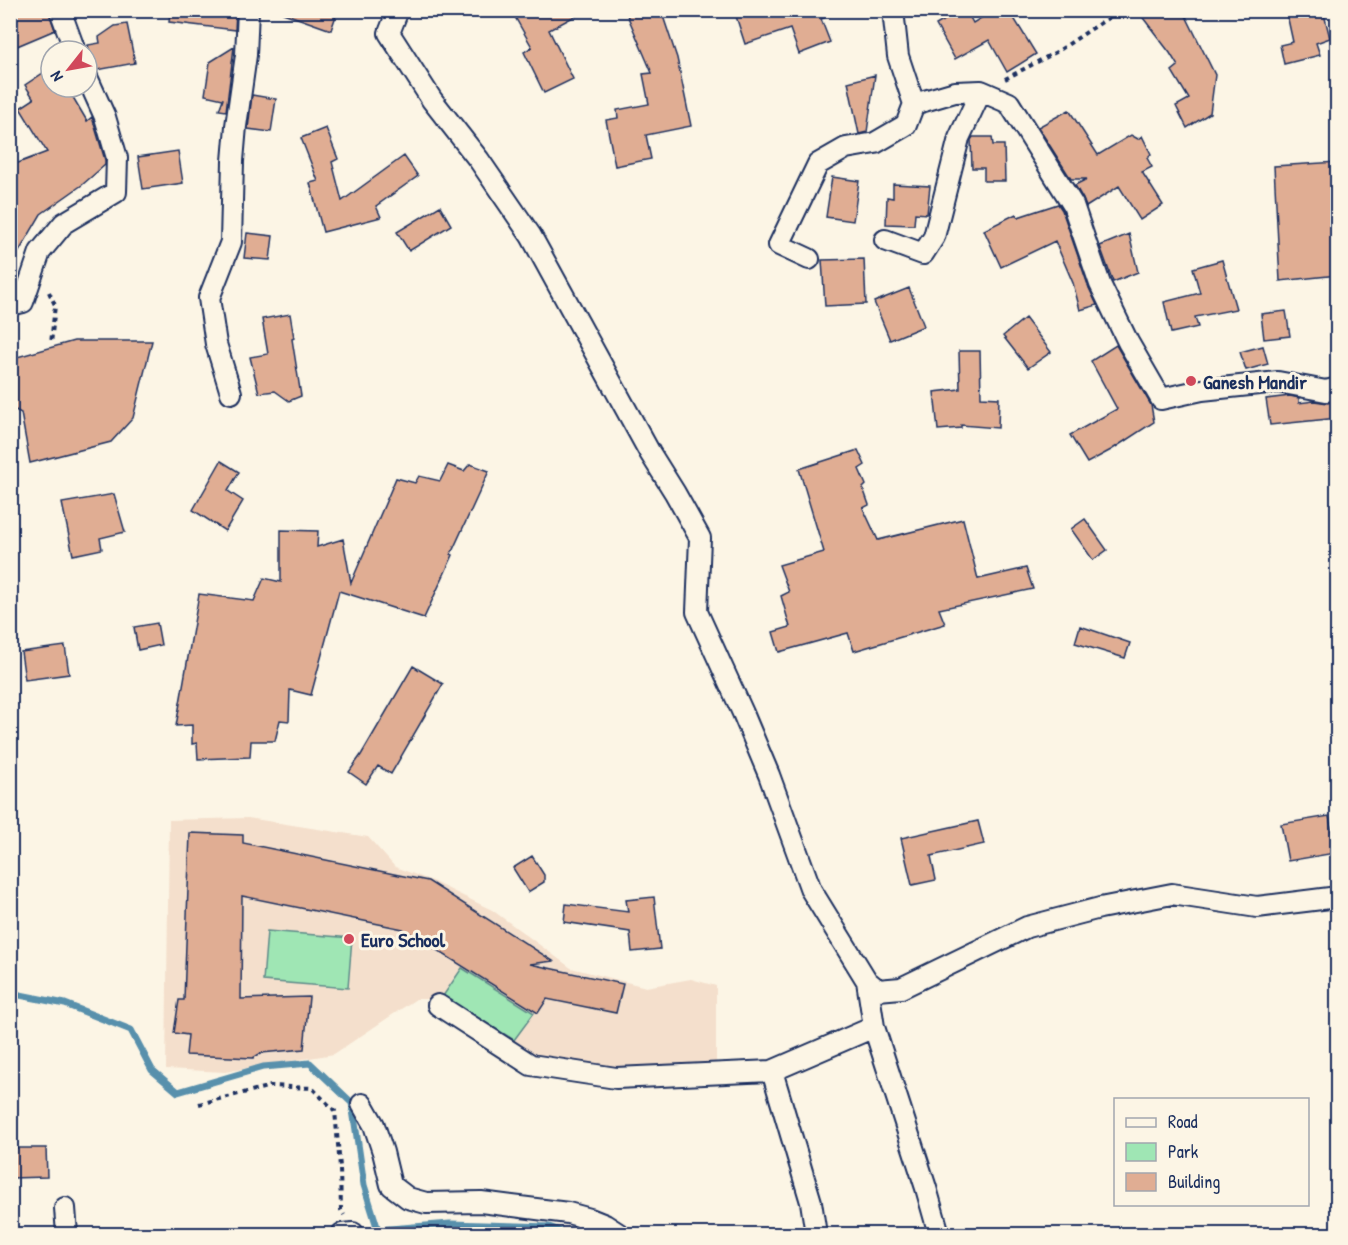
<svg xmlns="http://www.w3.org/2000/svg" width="1348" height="1245" font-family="'Patrick Hand',sans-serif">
  <rect width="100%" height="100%" fill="#fcf5e5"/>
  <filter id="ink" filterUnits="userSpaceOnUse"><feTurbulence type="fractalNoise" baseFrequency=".0167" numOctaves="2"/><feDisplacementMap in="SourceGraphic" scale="12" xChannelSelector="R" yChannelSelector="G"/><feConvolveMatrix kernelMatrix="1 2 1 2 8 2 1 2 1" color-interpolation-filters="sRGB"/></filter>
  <g filter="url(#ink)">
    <path fill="#f4dfcc" d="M 248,818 L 368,837 L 395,867 L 432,881 L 492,910 L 571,968 L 646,987 L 691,979 L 716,986 L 716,1074 L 667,1076 L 545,1062 L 443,999 L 416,999 L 334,1054 L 225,1072 L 166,1069 L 169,820 Z"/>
    <path fill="#9fe6b4" stroke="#5d8a89" stroke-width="1.5" d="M 267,931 L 352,938 L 348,988 L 263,981 Z
      M 462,968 L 534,1013 L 514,1040 L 443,996 Z"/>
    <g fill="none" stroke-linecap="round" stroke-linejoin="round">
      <path stroke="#5990ac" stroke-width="7" d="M 10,993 L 65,1004 L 131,1030 L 152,1070 L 178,1092 L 263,1067 L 310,1063 L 352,1103 L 364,1185 L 378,1230 L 450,1224 L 549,1227 L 567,1234"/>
    </g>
    <path fill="#e0ad93" stroke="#1b2f5e" stroke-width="1.5" d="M 10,10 L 48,10 L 55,30 L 10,49 Z
      M 170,10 L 236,10 L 235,30 L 169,22 Z
      M 284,10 L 338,10 L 331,30 L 283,13 Z
      M 511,10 L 586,10 L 549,30 L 573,79 L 544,93 L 524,52 L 532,47 Z
      M 625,10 L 661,10 L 677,58 L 691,126 L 646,135 L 651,159 L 615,166 L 606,120 L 618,118 L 617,110 L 649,104 L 643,74 L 652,73 Z
      M 734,10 L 835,10 L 835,14 L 821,19 L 830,42 L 799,54 L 790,29 L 745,44 Z
      M 962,10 L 966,10 L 973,23 L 994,10 L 1009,10 L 1036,54 L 1007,72 L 989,40 L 955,59 L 936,25 Z
      M 1137,10 L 1183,10 L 1215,75 L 1210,113 L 1187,128 L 1176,106 L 1189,99 L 1172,71 L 1178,66 L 1170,53 Z
      M 1286,10 L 1323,10 L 1330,38 L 1316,43 L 1320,55 L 1284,64 L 1280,45 L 1293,42 Z
      M 127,24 L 135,63 L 97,70 L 92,66 L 88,45 L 100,43 L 99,37 L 115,26 Z
      M 234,47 L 226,111 L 219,110 L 223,99 L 205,95 L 210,62 Z
      M 46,71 L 51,78 L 51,87 L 67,87 L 87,121 L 92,117 L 105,160 L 105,165 L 82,185 L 41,214 L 10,267 L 10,166 L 47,152 L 20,108 L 34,99 L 25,85 Z
      M 875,75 L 867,132 L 859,134 L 848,82 Z
      M 252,95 L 276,99 L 271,132 L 248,129 Z
      M 1069,110 L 1098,155 L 1131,135 L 1138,139 L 1142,136 L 1151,154 L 1147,158 L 1152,167 L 1142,172 L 1163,205 L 1140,220 L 1119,186 L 1086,207 L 1083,199 L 1075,185 L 1087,179 L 1071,179 L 1038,127 Z
      M 326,128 L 338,159 L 332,162 L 342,201 L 404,156 L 418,176 L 376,206 L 381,217 L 323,232 L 310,183 L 318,181 L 301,138 Z
      M 973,137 L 992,137 L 993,145 L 1004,145 L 1005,181 L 984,181 L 984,168 L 972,168 L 971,140 Z
      M 178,151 L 183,183 L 143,189 L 138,157 Z
      M 1338,162 L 1338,275 L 1280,281 L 1274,166 Z
      M 832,177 L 859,181 L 853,221 L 826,217 Z
      M 893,184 L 930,186 L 927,214 L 915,213 L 914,225 L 886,224 L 887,197 L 893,198 Z
      M 1058,204 L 1062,210 L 1089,288 L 1097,305 L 1080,310 L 1073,283 L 1055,241 L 1001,267 L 984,230 L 1016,214 L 1018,217 Z
      M 440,206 L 451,225 L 409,251 L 397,232 Z
      M 247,233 L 273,236 L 270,260 L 244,258 Z
      M 1129,234 L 1138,272 L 1113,282 L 1100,246 Z
      M 864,259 L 866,304 L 825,306 L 822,260 Z
      M 1222,260 L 1236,309 L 1195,317 L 1198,327 L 1171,333 L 1164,302 L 1200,293 L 1193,268 Z
      M 909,288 L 924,326 L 890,340 L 874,302 Z
      M 1286,311 L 1290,336 L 1264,339 L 1261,314 Z
      M 290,314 L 294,338 L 292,339 L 301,396 L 289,401 L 275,391 L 259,393 L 250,357 L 268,354 L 262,319 Z
      M 1025,318 L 1051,352 L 1028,368 L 1003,336 Z
      M 74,341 L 152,341 L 133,418 L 111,442 L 30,463 L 21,413 L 10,407 L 10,359 Z
      M 1116,345 L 1151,405 L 1154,422 L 1111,450 L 1087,463 L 1070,435 L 1117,409 L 1091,361 Z
      M 1263,346 L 1268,364 L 1246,370 L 1240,352 Z
      M 959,351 L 980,351 L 981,397 L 999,398 L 998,428 L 961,425 L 961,428 L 938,430 L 934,392 L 960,389 Z
      M 1290,396 L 1299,398 L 1299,403 L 1314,401 L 1328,403 L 1338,400 L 1338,418 L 1270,425 L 1266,399 Z
      M 858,450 L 865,465 L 859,469 L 866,485 L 863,488 L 869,505 L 863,508 L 878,540 L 963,519 L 978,579 L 1026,568 L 1033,589 L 939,609 L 945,624 L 854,651 L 848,633 L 779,652 L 773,632 L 790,627 L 781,596 L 789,592 L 779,565 L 824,552 L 799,469 Z
      M 221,461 L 239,472 L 228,491 L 243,501 L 225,531 L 193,510 Z
      M 470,464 L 489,471 L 451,554 L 453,555 L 424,618 L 339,591 L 311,695 L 290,690 L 289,721 L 280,720 L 275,741 L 251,741 L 250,757 L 198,759 L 197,743 L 192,744 L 192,725 L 176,726 L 199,594 L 254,601 L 264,578 L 281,582 L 281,530 L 318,531 L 317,547 L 343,539 L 351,583 L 396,478 L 415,483 L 419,476 L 440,481 L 448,465 L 464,471 Z
      M 114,494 L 125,532 L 100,538 L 102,549 L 73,555 L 62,503 Z
      M 1085,519 L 1107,550 L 1093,560 L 1071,529 Z
      M 157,623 L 161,645 L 138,650 L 134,627 Z
      M 1080,626 L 1130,643 L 1125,658 L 1075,643 Z
      M 65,646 L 69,674 L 25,680 L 21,652 Z
      M 413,666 L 443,684 L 391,774 L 378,766 L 366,784 L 349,772 L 361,755 Z
      M 1329,816 L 1335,853 L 1288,861 L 1281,824 Z
      M 978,821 L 984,844 L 931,856 L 936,880 L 912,885 L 901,838 Z
      M 190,833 L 243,835 L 243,843 L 428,881 L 553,961 L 530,964 L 623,984 L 616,1013 L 547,999 L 538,1013 L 403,929 L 242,896 L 241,999 L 309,997 L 304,1049 L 261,1053 L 253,1058 L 186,1055 L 188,1035 L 174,1033 L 179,1000 L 184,1000 Z
      M 532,856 L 544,875 L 544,882 L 528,892 L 513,868 Z
      M 654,897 L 660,949 L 632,952 L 630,932 L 564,922 L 566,904 L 628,912 L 626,900 Z
      M 10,1148 L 46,1148 L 47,1177 L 10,1178 Z"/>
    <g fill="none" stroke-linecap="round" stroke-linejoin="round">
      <defs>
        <path id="minor" d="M 60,10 L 75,51
          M 398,10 L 389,33 L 432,100 L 479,160 L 531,236 L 650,453 L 675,493 L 700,538 L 697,612 L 743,713 L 769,775 L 811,890 L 867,981 L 874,1027 L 926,1188 L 939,1234
          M 981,91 L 1009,103 L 1073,205 L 1100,284 L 1128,342 L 1161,399 L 1202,390 L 1278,382 L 1326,391 L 1338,388
          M 885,240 L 923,254 L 934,237 L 959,138 L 981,91 L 955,92 L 914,104 L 898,56 L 893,10
          M 809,259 L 779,245 L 818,164 L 846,148 L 875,143 L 906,125 L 914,104
          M 10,305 L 23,302 L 40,252 L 64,223 L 116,192 L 117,158 L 105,117 L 87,77
          M 231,393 L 216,344 L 209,298 L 231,242 L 233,161 L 236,126 L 246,55 L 248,10
          M 867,981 L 878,990 L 901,988 L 1027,927 L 1100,908 L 1172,894 L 1257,907 L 1338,897
          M 438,1005 L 531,1065 L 616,1078 L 772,1071 L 874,1027
          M 772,1071 L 811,1202 L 816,1234
          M 362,1104 L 374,1125 L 383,1152 L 391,1185 L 408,1198 L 426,1203 L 481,1202 L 568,1213 L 590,1219
          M 65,1208 L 67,1234
          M 342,1234 L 353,1233
          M 584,1234 L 590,1219 L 605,1225 L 619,1234"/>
      </defs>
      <use href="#minor" stroke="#1b2f5e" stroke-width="24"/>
      <path stroke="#1b2f5e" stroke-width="4" stroke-dasharray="4.5 4.5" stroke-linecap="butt" d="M 1005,79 L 1058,51 L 1120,10
        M 49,292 L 55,305 L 51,344
        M 199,1104 L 271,1086 L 312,1088 L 335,1111 L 340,1167 L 341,1210 L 344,1215"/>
      <use href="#minor" stroke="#fcf5e5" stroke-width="20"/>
    </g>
  </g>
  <g fill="#d1495b" stroke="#fcf5e5" stroke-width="2">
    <circle cx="1191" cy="381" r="6"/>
    <circle cx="349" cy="939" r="6"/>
  </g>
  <g text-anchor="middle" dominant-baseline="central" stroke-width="6" stroke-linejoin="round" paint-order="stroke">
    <g font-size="20" font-weight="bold" fill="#1b2f5e" stroke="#fcf5e5" text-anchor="start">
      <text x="1203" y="381">Ganesh Mandir</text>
      <text x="361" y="939">Euro School</text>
    </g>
  </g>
  <rect width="1348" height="1245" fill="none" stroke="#fcf5e5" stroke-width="36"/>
  <rect x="18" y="18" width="1312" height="1209" fill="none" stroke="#1b2f5e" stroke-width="2" filter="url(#ink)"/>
  <rect x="1114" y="1098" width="195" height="108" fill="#fcf5e5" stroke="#a2a6af" stroke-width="1.5"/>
  <rect x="1126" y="1118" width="30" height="9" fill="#fcf5e5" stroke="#a2a6af" stroke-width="1.5"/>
  <text x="1168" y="1128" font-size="18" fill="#1b2f5e">Road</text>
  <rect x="1126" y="1143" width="30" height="18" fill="#9fe6b4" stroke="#a2a6af" stroke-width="1.5"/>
  <text x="1168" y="1158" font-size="18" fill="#1b2f5e">Park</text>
  <rect x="1126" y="1173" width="30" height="18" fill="#e0ad93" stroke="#a2a6af" stroke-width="1.5"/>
  <text x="1168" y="1188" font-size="18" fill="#1b2f5e">Building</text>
  <g transform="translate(69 69) rotate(239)"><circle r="28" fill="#fcf5e5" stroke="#a2a6af" stroke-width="1.5"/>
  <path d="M0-4.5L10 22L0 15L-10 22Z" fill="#d1495b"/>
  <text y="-9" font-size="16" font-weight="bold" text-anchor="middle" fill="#1b2f5e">N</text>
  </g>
</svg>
